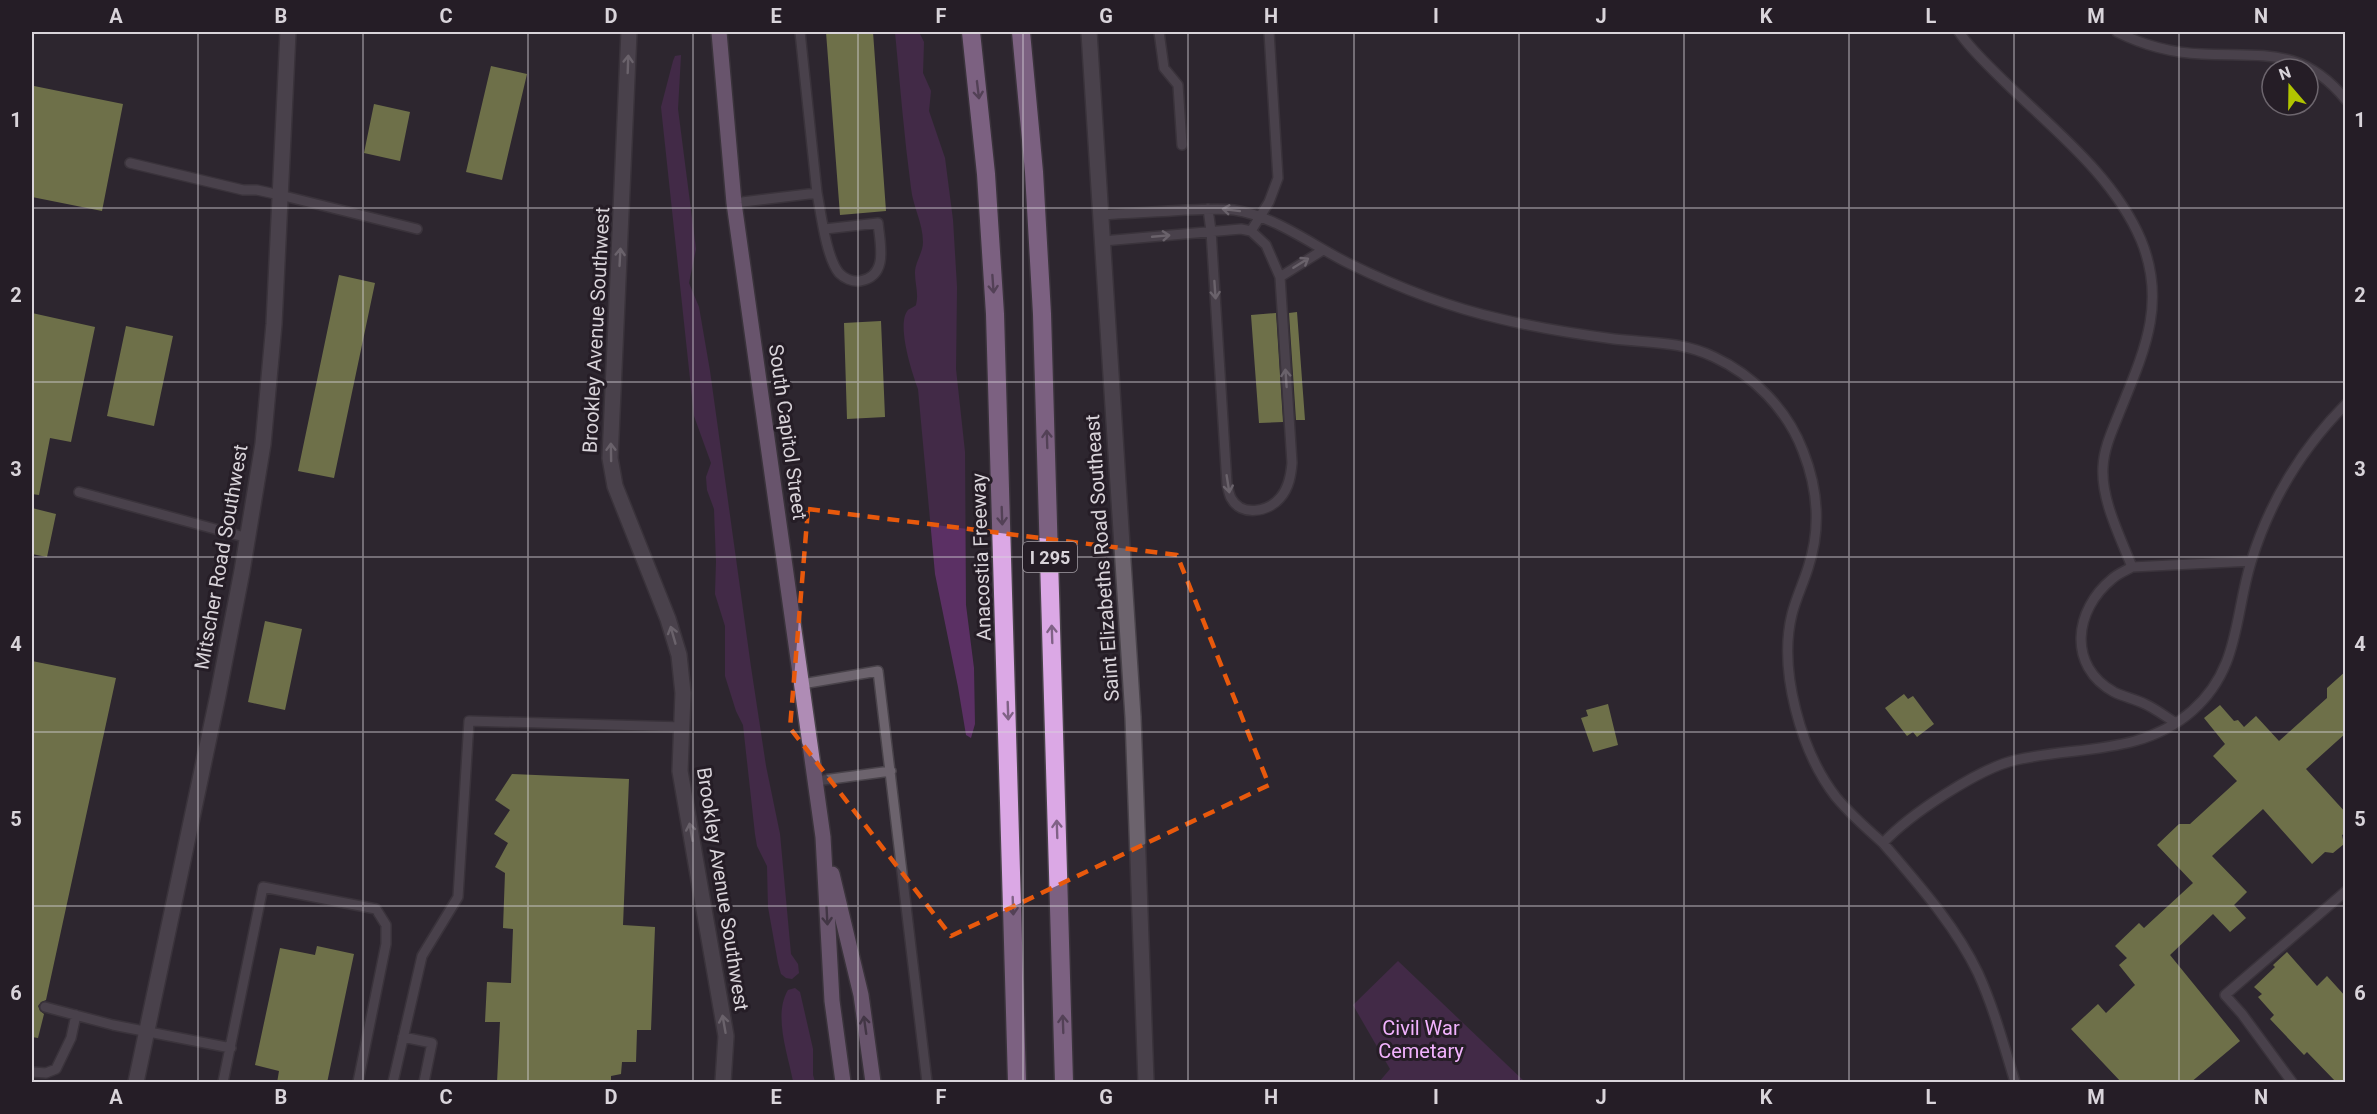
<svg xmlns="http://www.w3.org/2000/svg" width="2377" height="1114" font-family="Roboto,sans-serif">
  <rect width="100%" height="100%" fill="#2e2730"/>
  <path fill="#5b3064" d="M 895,32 L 919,32 L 924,42 L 923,73 L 931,91 L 929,111 L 945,158 L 953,220 L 957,287 L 956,369 L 965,452 L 966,605 L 974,668 L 975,724 L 971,738 L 966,735 L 958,687 L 935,574 L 918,389 C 912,373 896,324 908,310 C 909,309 916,306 916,305 C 919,294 915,284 915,273 C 915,262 923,253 923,242 C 923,223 913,207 911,188 C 904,136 900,84 895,32 Z
    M 681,55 L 678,109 L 696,249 L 689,283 L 699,307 L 710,371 L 751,667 L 766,766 L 780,834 L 791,954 L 798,964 L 799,973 L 792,979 L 786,978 L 781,974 L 778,963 L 768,907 L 767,866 L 757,846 L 755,834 L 743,725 L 736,711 L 725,676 L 725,626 L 715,594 L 716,562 L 714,509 L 707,490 L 706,477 L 711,463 L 694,416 L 661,107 L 673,61 L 675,56 Z
    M 1398,961 L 1525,1082 L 1379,1082 L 1390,1069 L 1353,1005 Z
    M 795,988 L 800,992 L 813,1049 L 813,1075 L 815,1082 L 793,1081 C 788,1054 773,1015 788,990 Z"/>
  <path fill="#bccb69" d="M 826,32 L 873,32 L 886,211 L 840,215 Z
    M 491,66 L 527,74 L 502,180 L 466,172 Z
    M 34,86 L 123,104 L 102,211 L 32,197 L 32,97 Z
    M 374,104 L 410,112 L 400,161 L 364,153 Z
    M 339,275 L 375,283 L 334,478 L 298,471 Z
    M 1297,312 L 1305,420 L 1296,420 L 1289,313 Z
    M 32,313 L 95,327 L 71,442 L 50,438 L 39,495 L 32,494 Z
    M 1276,313 L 1283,422 L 1259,423 L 1251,315 Z
    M 881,321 L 885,417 L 847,419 L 844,323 Z
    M 126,326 L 173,336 L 154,426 L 107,416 Z
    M 32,508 L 56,514 L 47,557 L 32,554 Z
    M 265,621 L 302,629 L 285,710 L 248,702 Z
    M 32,661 L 116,678 L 46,1000 L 41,1002 L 38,1006 L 40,1011 L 44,1014 L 38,1038 L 32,1037 Z
    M 2346,671 L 2346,733 L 2306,769 L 2346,813 L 2346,833 L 2342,835 L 2344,844 L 2333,853 L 2325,852 L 2312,864 L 2263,809 L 2212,856 L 2247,892 L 2234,905 L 2246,918 L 2230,932 L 2213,914 L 2170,955 L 2240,1041 L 2190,1083 L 2122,1083 L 2071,1029 L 2098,1004 L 2106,1013 L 2135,985 L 2119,965 L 2127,958 L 2115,946 L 2139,923 L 2144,928 L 2193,883 L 2157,845 L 2179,824 L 2190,824 L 2237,781 L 2213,756 L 2225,744 L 2204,718 L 2220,705 L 2234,721 L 2238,720 L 2244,727 L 2256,716 L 2279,741 L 2327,698 L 2327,688 Z
    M 1904,694 L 1908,699 L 1913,696 L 1934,724 L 1917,737 L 1913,732 L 1907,736 L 1885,708 Z
    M 1608,704 L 1618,745 L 1593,752 L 1581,718 L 1588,716 L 1586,710 Z
    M 512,774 L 629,779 L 623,925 L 655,927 L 651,1030 L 637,1030 L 636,1062 L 622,1062 L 621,1074 L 611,1076 L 611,1083 L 497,1083 L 500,1022 L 485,1022 L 487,982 L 511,983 L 513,929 L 503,928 L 505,873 L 495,867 L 508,843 L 494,834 L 510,810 L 495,800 Z
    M 317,946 L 354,954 L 327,1083 L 277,1083 L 279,1071 L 255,1065 L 280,948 L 315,955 Z
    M 2287,952 L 2317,986 L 2327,976 L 2346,997 L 2346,1083 L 2337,1083 L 2307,1052 L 2304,1055 L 2270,1019 L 2274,1015 L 2258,997 L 2262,994 L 2254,987 L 2275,967 L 2273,965 Z"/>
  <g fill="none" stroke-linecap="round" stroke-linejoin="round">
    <defs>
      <path id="service" d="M 800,32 L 817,193 C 821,213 826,257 839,273 C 844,278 852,282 860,281 C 889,276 880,244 878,223 L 825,229
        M 1159,32 L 1164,68 L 1178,85 L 1182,145
        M 1959,32 C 1971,50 1989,66 2005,82 C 2053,129 2114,176 2141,240 C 2167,303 2144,352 2120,411 C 2113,429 2104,447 2103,467 C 2101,500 2120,536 2132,567 L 2251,561
        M 2117,32 C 2143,45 2173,53 2202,54 C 2263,57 2302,46 2346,100
        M 130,163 L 243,190 L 257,190 L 280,195 L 417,229
        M 734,203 L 817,193
        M 1101,215 C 1129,213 1158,212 1186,210 C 1202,210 1218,208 1234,210 C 1275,216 1312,245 1348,263 C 1397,287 1448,307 1501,319 C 1538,328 1576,334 1614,339 C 1649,343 1681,341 1714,357 C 1753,375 1787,409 1803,451 C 1818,489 1821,529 1808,568 C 1803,584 1796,598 1792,614 C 1778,670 1801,752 1836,797 C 1850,814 1867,829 1883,843
        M 1251,231 L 1269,202 L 1278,178 L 1269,32
        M 1103,241 L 1241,229 L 1251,231 L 1266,245 L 1280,277 L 1292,463 C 1291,475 1289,488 1280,498 C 1268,512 1241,517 1231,498 C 1229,494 1228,489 1227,484 L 1211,231 L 1208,209
        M 1280,277 L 1323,250
        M 79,492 L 248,538
        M 2132,567 C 2125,571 2117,574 2112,579 C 2074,610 2067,666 2114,692 C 2124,697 2135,699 2145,704 C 2156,709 2166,717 2176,723
        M 802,684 L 878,671 L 927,1082
        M 816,781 L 891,771
        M 45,1007 L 113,1025 L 231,1048
        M 403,1037 L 432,1043 L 424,1082
        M 32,1072 L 46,1073 L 56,1069 L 71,1038 L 76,1015
        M 223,1082 L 263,887 L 376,909 L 386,925 L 386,944 L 358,1082
        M 393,1082 L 422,956 L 458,897 L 469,721 L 682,727
        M 2015,1082 C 2004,1046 1994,1008 1978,973 C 1955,925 1918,884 1883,843 C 1909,815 1979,768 2016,760 C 2077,746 2142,755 2192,711 C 2240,669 2234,617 2251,562 C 2269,503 2302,448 2346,404
        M 2292,1082 L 2242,1014 L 2225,995 L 2346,891"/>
      <path id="minor" d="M 629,32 L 610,458 L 615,486 L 668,619 L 679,655 L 683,693 L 680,771 L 726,1036 L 723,1082
        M 136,1082 L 218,695 L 242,571 L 263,444 L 274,324 L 288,32"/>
      <path id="secondary" d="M 1089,32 L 1133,717 L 1146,1082"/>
      <path id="primary" d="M 719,32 L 734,203 L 823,837 L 832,1001 L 843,1082
        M 832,874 L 861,995 L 873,1082"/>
      <path id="motorway" d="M 971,32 L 986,174 L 995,314 L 1017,1082
        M 1021,32 L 1034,172 L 1042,314 L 1064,1082"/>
    </defs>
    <use href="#service" stroke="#49434a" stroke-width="12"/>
    <use href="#minor" stroke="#49434a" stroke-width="18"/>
    <use href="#secondary" stroke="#49434a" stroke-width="18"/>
    <use href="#primary" stroke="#49434a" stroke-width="18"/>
    <use href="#motorway" stroke="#49434a" stroke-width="21"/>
    <use href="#service" stroke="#6c636d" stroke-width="9"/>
    <use href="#minor" stroke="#6c636d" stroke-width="15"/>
    <use href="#secondary" stroke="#6c636d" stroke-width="15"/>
    <use href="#primary" stroke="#af8cb5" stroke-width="15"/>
    <use href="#motorway" stroke="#dba8e5" stroke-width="18"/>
  </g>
  <defs><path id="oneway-shaft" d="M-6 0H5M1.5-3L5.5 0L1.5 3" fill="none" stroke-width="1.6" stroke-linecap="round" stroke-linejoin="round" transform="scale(1.5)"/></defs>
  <g stroke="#b3acb4">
    <use href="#oneway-shaft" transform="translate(628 64) rotate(-88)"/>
    <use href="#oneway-shaft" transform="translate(1231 210) rotate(-173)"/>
    <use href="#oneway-shaft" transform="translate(1161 236) rotate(-5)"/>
    <use href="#oneway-shaft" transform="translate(620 257) rotate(-87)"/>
    <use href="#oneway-shaft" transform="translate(1301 263) rotate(-32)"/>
    <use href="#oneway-shaft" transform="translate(1215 290) rotate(86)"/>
    <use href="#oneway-shaft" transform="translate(1286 378) rotate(-94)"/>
    <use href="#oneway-shaft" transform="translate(611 452) rotate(-91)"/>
    <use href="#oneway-shaft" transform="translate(1228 484) rotate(81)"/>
    <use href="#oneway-shaft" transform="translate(673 635) rotate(-106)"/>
    <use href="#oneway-shaft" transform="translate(691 832) rotate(-100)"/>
    <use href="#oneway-shaft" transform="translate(724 1024) rotate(-100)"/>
  </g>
  <g stroke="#806286">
    <use href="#oneway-shaft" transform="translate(978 90) rotate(83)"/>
    <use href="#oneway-shaft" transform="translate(993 284) rotate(86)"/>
    <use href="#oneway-shaft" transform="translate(1047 439) rotate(-92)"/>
    <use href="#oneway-shaft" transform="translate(1002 516) rotate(88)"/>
    <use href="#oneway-shaft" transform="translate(1052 634) rotate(-92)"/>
    <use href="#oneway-shaft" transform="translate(1008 711) rotate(88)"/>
    <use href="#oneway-shaft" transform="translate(1057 829) rotate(-92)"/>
    <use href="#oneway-shaft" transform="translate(1013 906) rotate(88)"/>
    <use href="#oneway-shaft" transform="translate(1063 1024) rotate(-92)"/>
  </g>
  <g stroke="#5c495f">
    <use href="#oneway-shaft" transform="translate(827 916) rotate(87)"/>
    <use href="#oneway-shaft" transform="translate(865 1025) rotate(-98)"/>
  </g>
  <path d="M0 0H2377V1114H0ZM 808,509 L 1177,555 L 1269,785 L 951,936 L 790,728 Z" fill="#2e2730" fill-opacity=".55" fill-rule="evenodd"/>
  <path fill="none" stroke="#e8590c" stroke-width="4.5" stroke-dasharray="12 8" stroke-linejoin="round" d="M 808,509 L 1177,555 L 1269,785 L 951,936 L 790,728 Z"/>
  <path fill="none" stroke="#d9d4da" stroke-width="1.5" stroke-opacity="0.55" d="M 198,32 L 198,1082M 363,32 L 363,1082M 528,32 L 528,1082M 693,32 L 693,1082M 858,32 L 858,1082M 1023,32 L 1023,1082M 1188,32 L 1188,1082M 1354,32 L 1354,1082M 1519,32 L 1519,1082M 1684,32 L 1684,1082M 1849,32 L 1849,1082M 2014,32 L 2014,1082M 2179,32 L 2179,1082M 32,208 L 2346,208M 32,382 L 2346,382M 32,557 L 2346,557M 32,732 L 2346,732M 32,906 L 2346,906"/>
  <g text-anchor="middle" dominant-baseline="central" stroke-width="6" stroke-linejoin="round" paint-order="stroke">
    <rect fill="#251d26" stroke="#a39da4" stroke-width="1.5" x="1023" y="542" width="54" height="30" rx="4.5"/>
    <g font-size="18" font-weight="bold" fill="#d9d4da">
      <text x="1050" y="557">I 295</text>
    </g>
    <g font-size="20" fill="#d9d4da" stroke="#251d26">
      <text transform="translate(596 330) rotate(-87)">Brookley Avenue Southwest</text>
      <text transform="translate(788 432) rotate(82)">South Capitol Street</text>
      <text transform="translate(221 557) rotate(-80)">Mitscher Road Southwest</text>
      <text transform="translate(981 557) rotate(-92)">Anacostia Freeway</text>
      <text transform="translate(1102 558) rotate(-94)">Saint Elizabeths Road Southeast</text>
      <text transform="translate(723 889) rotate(81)">Brookley Avenue Southwest</text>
    </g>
    <g font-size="20" fill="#f2b2fe" stroke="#251d26">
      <text x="1421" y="1028">Civil War<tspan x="1421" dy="23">Cemetary</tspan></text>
    </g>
  </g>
  <rect width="2377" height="1114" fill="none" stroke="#251d26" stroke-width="66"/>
  <g transform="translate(2290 87) rotate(340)"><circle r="28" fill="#251d26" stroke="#6d666e" stroke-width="1.5"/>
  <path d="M0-4.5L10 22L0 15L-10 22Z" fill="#b1c500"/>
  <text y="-9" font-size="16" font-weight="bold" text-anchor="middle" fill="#d9d4da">N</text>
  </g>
  <rect x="33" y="33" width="2311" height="1048" fill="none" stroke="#d9d4da" stroke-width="2"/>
  <g font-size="20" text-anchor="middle" font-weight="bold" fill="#d9d4da">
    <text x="116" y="23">A</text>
    <text x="281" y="23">B</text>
    <text x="446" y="23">C</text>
    <text x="611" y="23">D</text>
    <text x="776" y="23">E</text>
    <text x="941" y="23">F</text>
    <text x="1106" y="23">G</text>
    <text x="1271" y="23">H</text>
    <text x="1436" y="23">I</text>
    <text x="1601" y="23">J</text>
    <text x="1766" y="23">K</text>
    <text x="1931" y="23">L</text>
    <text x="2096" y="23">M</text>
    <text x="2261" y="23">N</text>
    <text x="16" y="127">1</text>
    <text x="2360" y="127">1</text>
    <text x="16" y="302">2</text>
    <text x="2360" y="302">2</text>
    <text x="16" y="476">3</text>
    <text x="2360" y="476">3</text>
    <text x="16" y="651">4</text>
    <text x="2360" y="651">4</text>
    <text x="16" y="826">5</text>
    <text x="2360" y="826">5</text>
    <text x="16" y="1000">6</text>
    <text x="2360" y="1000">6</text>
    <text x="116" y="1104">A</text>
    <text x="281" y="1104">B</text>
    <text x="446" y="1104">C</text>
    <text x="611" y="1104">D</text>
    <text x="776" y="1104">E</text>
    <text x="941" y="1104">F</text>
    <text x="1106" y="1104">G</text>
    <text x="1271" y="1104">H</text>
    <text x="1436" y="1104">I</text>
    <text x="1601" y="1104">J</text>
    <text x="1766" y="1104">K</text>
    <text x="1931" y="1104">L</text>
    <text x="2096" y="1104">M</text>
    <text x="2261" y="1104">N</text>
  </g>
</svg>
